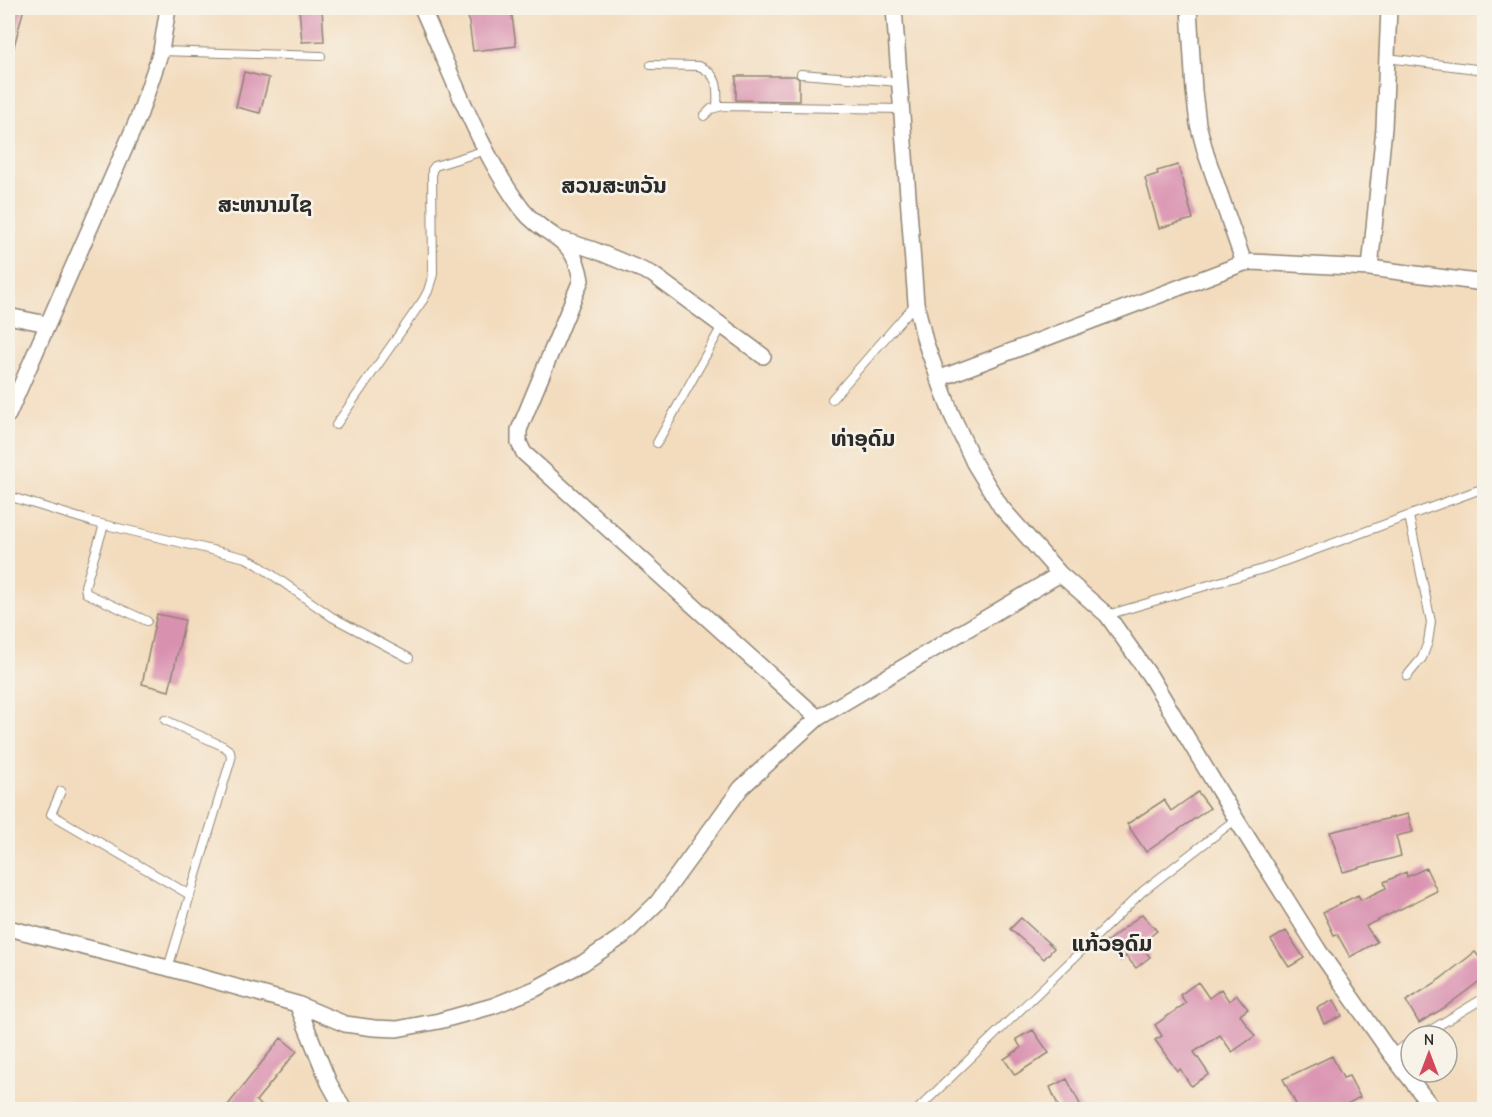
<svg xmlns="http://www.w3.org/2000/svg" width="1492" height="1117" font-family="'Comic Neue','Noto Sans Lao',sans-serif">
  <rect width="100%" height="100%" fill="#f7f3e8"/>
  <filter id="ink" filterUnits="userSpaceOnUse"><feTurbulence type="fractalNoise" baseFrequency=".0167" numOctaves="2"/><feDisplacementMap in="SourceGraphic" scale="12" xChannelSelector="R" yChannelSelector="G"/><feConvolveMatrix kernelMatrix="1 2 1 2 8 2 1 2 1" color-interpolation-filters="sRGB"/></filter>
  <filter id="wash" filterUnits="userSpaceOnUse"><feTurbulence type="fractalNoise" baseFrequency=".008" numOctaves="4" result="noise"/><feDisplacementMap in="SourceGraphic" scale="24" xChannelSelector="R" yChannelSelector="G"/><feGaussianBlur stdDeviation="1.35" result="paint"/><feColorMatrix in="noise" values="0 0 0 0 0 0 0 0 0 0 0 0 0 0 0 0 0 1.4 0 .05"/><feComposite in="paint" operator="in"/></filter>
  <g filter="url(#wash)">
    <rect width="100%" height="100%" fill="#f3dcbe"/>
    <g id="blocks">
      <path fill="#d991b0" d="M 8,8 L 24,8 L 12,54 L 8,53 Z
        M 322,8 L 324,41 L 302,42 L 299,9 Z
        M 467,8 L 511,8 L 516,46 L 473,51 Z
        M 244,72 L 269,78 L 260,113 L 236,107 Z
        M 736,76 L 795,76 L 799,79 L 799,101 L 736,100 Z
        M 1178,165 L 1193,219 L 1159,228 L 1145,178 L 1158,174 L 1157,171 Z
        M 157,614 L 185,620 L 169,691 L 142,684 Z
        M 1198,792 L 1210,808 L 1146,852 L 1127,824 L 1164,800 L 1171,811 Z
        M 1408,814 L 1413,832 L 1396,836 L 1401,856 L 1343,872 L 1330,832 Z
        M 1426,868 L 1437,891 L 1366,926 L 1377,942 L 1350,957 L 1337,934 L 1334,935 L 1323,912 L 1358,895 L 1361,900 L 1386,888 L 1384,882 L 1406,872 L 1407,877 Z
        M 1142,914 L 1157,931 L 1140,945 L 1150,957 L 1136,968 L 1126,956 L 1120,961 L 1105,943 Z
        M 1021,918 L 1054,948 L 1044,959 L 1010,929 Z
        M 1286,931 L 1304,958 L 1289,967 L 1271,940 Z
        M 1475,952 L 1485,964 L 1485,977 L 1444,1008 L 1419,1023 L 1406,1001 L 1435,983 Z
        M 1198,982 L 1209,998 L 1221,989 L 1229,1001 L 1237,995 L 1248,1009 L 1240,1015 L 1255,1036 L 1232,1052 L 1220,1035 L 1194,1052 L 1209,1074 L 1191,1086 L 1180,1069 L 1177,1071 L 1155,1040 L 1162,1036 L 1155,1025 L 1186,1003 L 1180,995 Z
        M 1334,1000 L 1342,1016 L 1324,1024 L 1317,1008 Z
        M 1033,1030 L 1049,1053 L 1015,1075 L 1004,1059 L 1021,1048 L 1016,1039 Z
        M 281,1038 L 297,1051 L 256,1101 L 267,1110 L 224,1110 Z
        M 1332,1056 L 1343,1078 L 1349,1076 L 1360,1097 L 1345,1105 L 1347,1110 L 1299,1110 L 1283,1079 Z
        M 1067,1079 L 1083,1110 L 1060,1110 L 1050,1087 Z"/>
    </g>
  </g>
  <g filter="url(#ink)">
    <use href="#blocks" fill-opacity="0" stroke="#8f8474" stroke-width="1.5"/>
    <g fill="none" stroke-linecap="round" stroke-linejoin="round">
      <defs>
        <path id="service" d="M 161,51 L 321,56
          M 1387,58 L 1484,70
          M 651,65 L 699,66 C 719,74 718,89 717,107
          M 801,74 L 899,82
          M 704,116 L 711,109 L 723,106 L 901,109
          M 832,399 L 916,303
          M 336,425 L 423,300 L 428,291 L 433,274 L 432,170 L 435,166 L 486,150
          M 657,443 L 722,326
          M 8,496 L 93,522 L 246,558 L 257,564 L 332,617 L 409,658
          M 104,525 L 85,586 L 86,593 L 147,621
          M 1107,615 L 1263,569 L 1484,488
          M 1407,676 L 1422,658 L 1428,642 L 1431,622 L 1409,516
          M 165,720 L 223,746 L 230,751 L 231,759 L 168,968
          M 61,791 L 51,814 L 190,895
          M 1421,1036 L 1484,998
          M 1391,1054 L 1411,1042
          M 917,1110 L 1143,891 L 1236,819"/>
        <path id="minor" d="M 422,8 C 451,72 480,153 522,209 C 546,240 573,232 581,280 L 519,430 L 519,443 L 524,453 L 818,718
          M 894,8 L 916,303 L 925,341 L 951,413 L 974,463 L 1001,507 L 1060,574 L 1107,615 L 1150,676 L 1236,819 L 1319,951 L 1391,1054 L 1434,1110
          M 1189,8 L 1194,91 L 1198,124 L 1206,154 L 1244,263
          M 563,240 L 594,250 L 652,274 L 763,356
          M 1370,268 L 1384,128 L 1389,8
          M 8,316 L 47,324
          M 938,379 L 1244,263 L 1252,262 L 1370,268 L 1484,283
          M 8,415 L 139,116 L 161,51 L 168,8
          M 8,928 L 168,968 L 297,1004 L 345,1024 L 374,1028 L 397,1029 L 439,1021 L 493,1006 L 535,989 L 583,963 L 623,936 L 657,903 L 741,788 L 818,718 L 1060,574
          M 297,1004 L 329,1083 L 344,1110"/>
      </defs>
      <use href="#service" stroke="#8f8474" stroke-width="10"/>
      <use href="#minor" stroke="#8f8474" stroke-width="18"/>
      <use href="#service" stroke="#fff" stroke-width="8"/>
      <use href="#minor" stroke="#fff" stroke-width="15"/>
    </g>
  </g>
  <g text-anchor="middle" dominant-baseline="central" stroke-width="5" stroke-linejoin="round" paint-order="stroke">
    <g font-size="22" font-weight="bold" fill="#2b2b2b" stroke="#f7f3e8">
      <text x="614" y="186">ສວນສະຫວັນ</text>
      <text x="265" y="205">ສະຫນາມໄຊ</text>
      <text x="863" y="439">ທ່າອຸດົມ</text>
      <text x="1112" y="944">ແກ້ວອຸດົມ</text>
    </g>
  </g>
  <rect width="1492" height="1117" fill="none" stroke="#f7f3e8" stroke-width="30"/>
  <g transform="translate(1429 1054)"><circle r="28" fill="#f7f3e8" stroke="#a5a39c" stroke-width="1.5"/>
  <path d="M0-4.5L10 22L0 15L-10 22Z" fill="#d1495b"/>
  <text y="-9" font-size="16" font-weight="bold" text-anchor="middle" fill="#2b2b2b">N</text>
  </g>
</svg>
